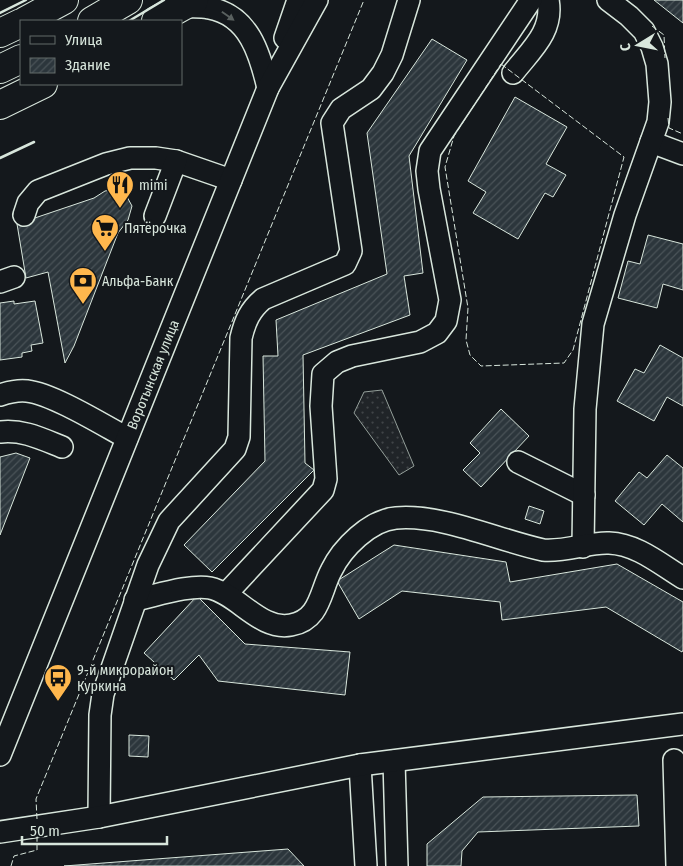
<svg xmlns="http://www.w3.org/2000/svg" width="683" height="866" font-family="'Fira Sans Condensed',sans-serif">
  <defs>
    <pattern id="grass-dots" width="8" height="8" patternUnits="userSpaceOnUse" patternTransform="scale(1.25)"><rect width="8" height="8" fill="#202428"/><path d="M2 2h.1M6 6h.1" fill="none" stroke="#404447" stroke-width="1.8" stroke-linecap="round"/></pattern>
    <pattern id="building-hatch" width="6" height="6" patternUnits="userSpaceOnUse" patternTransform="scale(1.25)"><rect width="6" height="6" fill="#2c363c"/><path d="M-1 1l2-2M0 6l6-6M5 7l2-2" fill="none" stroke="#4a5358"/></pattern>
  </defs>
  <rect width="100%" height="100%" fill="#14181c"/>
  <path fill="url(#grass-dots)" stroke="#939e99" d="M 382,390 L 414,466 L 399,475 L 354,413 L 364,392 Z"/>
  <path fill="url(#building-hatch)" stroke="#d8e6dc" d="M 654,0 L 683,0 L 683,23 Z
    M 432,39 L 467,60 L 409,156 L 423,273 L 404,276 L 410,315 L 303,355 L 305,463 L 314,470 L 212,572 L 184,545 L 265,461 L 263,356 L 278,356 L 276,320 L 387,274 L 367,133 Z
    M 515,97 L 567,127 L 546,164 L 566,175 L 553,197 L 545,193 L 518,239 L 473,213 L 486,192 L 468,181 Z
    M 119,189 L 126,195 L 132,206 L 128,220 L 118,233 L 74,346 L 65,363 L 48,272 L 26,278 L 17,224 L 94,198 L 105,191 Z
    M 648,235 L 683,244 L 683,290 L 663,284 L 657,308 L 618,298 L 628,261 L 640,264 Z
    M 14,301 L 14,304 L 35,301 L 43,343 L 31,345 L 32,351 L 22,353 L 22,357 L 0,360 L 0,303 Z
    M 660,345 L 683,358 L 683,406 L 667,397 L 654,421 L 617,401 L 635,369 L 644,373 Z
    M 501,409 L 529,436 L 481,487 L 463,470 L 480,453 L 470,443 Z
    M 16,453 L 30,458 L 0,535 L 0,457 Z
    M 667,455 L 683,468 L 683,522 L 662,504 L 644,525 L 615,501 L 639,472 L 647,478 Z
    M 529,506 L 544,511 L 540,524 L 525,519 Z
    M 394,545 L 506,562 L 510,582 L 617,564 L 683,602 L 683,650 L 682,652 L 606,607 L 502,620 L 500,602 L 402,591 L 359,619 L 337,581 Z
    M 197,596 L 245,644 L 350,652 L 345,695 L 218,681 L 199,655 L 174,680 L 144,653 Z
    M 129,735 L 149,736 L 148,757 L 129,756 Z
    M 637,795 L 639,826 L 478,832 L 462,851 L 461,866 L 427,866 L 427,844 L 483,797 Z
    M 288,849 L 304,866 L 64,866 Z"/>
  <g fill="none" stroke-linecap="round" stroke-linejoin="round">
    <defs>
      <g id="minor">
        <path d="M 181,7 C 190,7 200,6 209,8 C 249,15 260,54 268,88"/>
        <path d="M 285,38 L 298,0"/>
        <path d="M 513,73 C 531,50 554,31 548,0"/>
        <path d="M 651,142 L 683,154"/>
        <path d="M 24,215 L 28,203 L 38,191 L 106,164 L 130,158 L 156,158 L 176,161 L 231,180"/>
        <path d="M 155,216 L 176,161"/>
        <path d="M 0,282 L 14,277"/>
        <path d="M 0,395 C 9,392 18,390 27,391 C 53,394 103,425 127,438"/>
        <path d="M 0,432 C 22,429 42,439 62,447"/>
        <path d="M 518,462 L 584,495"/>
        <path d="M 583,547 L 585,409 L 593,324 L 625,215 L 658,122 L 660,102 L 657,64 L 652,47 L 644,31 L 629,16 L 608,0"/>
        <path d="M 226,594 L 323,490 L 326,479 L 321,406 L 323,374 L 337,362 L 352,356 L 420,342 L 437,333 L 446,321 L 450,300 L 429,189 L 427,171 L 430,151 L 531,0"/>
        <path d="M 135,600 C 155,596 190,584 210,588 C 238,594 260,631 291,625 C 320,620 320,592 331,571 C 342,548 370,520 396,518 C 443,514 497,540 543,550 C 566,552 589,542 609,543 C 637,544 660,564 683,578"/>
        <path id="s1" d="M 0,755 L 268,88 L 317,0"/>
        <path d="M 674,760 L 677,866"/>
        <path d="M 394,761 L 397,866"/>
        <path d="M 360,765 L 366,866"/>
        <path d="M 99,817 L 100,715 L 103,694 L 148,565 L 169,521 L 235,449 L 239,437 L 241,338 C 245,321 250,310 263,299 L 345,264 L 351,251 L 332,123 L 341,109 L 371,89 L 383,73 L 392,55 L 409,0"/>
        <path d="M 0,832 L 99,817 L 360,765 L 683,724"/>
      </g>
      <path id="major" d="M 25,21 L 64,0
        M 92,21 L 128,0
        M 156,21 L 194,0
        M 0,33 L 21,23
        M 0,69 L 21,59
        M 0,105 L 43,84"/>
    </defs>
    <use href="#minor" stroke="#d8e6dc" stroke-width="24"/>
    <use href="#major" stroke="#d8e6dc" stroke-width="30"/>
    <use href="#minor" stroke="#14181c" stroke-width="21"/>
    <use href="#major" stroke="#14181c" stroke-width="28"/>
    <path stroke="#d8e6dc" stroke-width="1" stroke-dasharray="6 2.5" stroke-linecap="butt" d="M 652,26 L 664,35 L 665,58
      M 501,64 L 624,157 L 573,350 L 564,363 L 481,366 L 470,355 L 466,340 L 468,308 L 445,167 L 454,136 Z
      M 668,118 L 669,128 L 683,134
      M 37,819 L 36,799 L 364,0
      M 11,866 L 14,856 L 37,850 L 37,834"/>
    <path stroke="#d8e6dc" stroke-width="2.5" d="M 0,13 L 26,0
      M 129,21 L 164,0
      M 0,158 L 34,142"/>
  </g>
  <defs><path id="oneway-solid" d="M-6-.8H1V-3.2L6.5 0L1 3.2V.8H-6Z" transform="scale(1.25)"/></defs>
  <use fill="#59605f" href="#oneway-solid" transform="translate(228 16) rotate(35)"/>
  <defs>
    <symbol id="restaurant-pin" viewBox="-11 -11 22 30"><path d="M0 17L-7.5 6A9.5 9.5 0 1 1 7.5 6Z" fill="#ffb74d" stroke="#14181c"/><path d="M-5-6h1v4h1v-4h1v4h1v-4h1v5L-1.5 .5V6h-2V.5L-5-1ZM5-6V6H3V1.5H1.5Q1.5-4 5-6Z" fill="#111"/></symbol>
    <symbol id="supermarket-pin" viewBox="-11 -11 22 30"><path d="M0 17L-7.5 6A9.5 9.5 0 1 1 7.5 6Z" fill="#ffb74d" stroke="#14181c"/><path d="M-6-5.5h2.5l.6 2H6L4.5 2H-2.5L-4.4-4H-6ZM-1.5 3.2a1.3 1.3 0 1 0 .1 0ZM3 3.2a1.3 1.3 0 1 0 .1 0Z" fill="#111"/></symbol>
    <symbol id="bank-pin" viewBox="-11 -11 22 30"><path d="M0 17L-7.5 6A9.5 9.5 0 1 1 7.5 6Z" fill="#ffb74d" stroke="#14181c"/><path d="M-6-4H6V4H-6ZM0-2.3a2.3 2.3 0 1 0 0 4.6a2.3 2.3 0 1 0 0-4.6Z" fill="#111"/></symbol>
    <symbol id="bus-pin" viewBox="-11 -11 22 30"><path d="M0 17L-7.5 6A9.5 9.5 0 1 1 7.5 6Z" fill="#ffb74d" stroke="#14181c"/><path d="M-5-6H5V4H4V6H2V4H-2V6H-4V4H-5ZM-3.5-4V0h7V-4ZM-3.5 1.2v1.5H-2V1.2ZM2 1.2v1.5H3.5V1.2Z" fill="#111"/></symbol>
  </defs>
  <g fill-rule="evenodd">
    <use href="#restaurant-pin" x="104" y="169" width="32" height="43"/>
    <use href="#supermarket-pin" x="89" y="212" width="32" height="43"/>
    <use href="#bank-pin" x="67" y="265" width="32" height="43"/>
    <use href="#bus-pin" x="42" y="662" width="32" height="43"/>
  </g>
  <g text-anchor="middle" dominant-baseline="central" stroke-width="4" stroke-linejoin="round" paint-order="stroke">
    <g font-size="14" fill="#d8e6dc" stroke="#14181c" text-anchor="start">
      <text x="139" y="185">mimi</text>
      <text x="124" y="228">Пятёрочка</text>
      <text x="102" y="281">Альфа-Банк</text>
      <text x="77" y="670">9-й микрорайон<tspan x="77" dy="16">Куркина</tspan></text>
    </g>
    <g font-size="14" fill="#d8e6dc" stroke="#14181c">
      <text stroke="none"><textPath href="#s1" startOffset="410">Воротынская улица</textPath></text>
    </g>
  </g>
  <rect x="20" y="20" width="162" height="65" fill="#14181c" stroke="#626a69"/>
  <rect x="30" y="36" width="25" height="8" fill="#14181c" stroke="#626a69"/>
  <text x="65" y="45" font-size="15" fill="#d8e6dc">Улица</text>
  <rect x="30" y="58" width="25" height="15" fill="url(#building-hatch)" stroke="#626a69"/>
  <text x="65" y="70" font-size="15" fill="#d8e6dc">Здание</text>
  <g transform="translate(638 45) rotate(260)" stroke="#14181c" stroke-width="4" paint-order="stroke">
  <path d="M0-4L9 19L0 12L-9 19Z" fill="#d8e6dc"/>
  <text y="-8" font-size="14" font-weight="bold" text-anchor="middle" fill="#d8e6dc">С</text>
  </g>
  <path d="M22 836v8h145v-8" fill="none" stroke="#d8e6dc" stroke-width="2.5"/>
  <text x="30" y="836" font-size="15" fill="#d8e6dc" stroke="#14181c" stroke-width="4" paint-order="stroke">50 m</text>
</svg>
